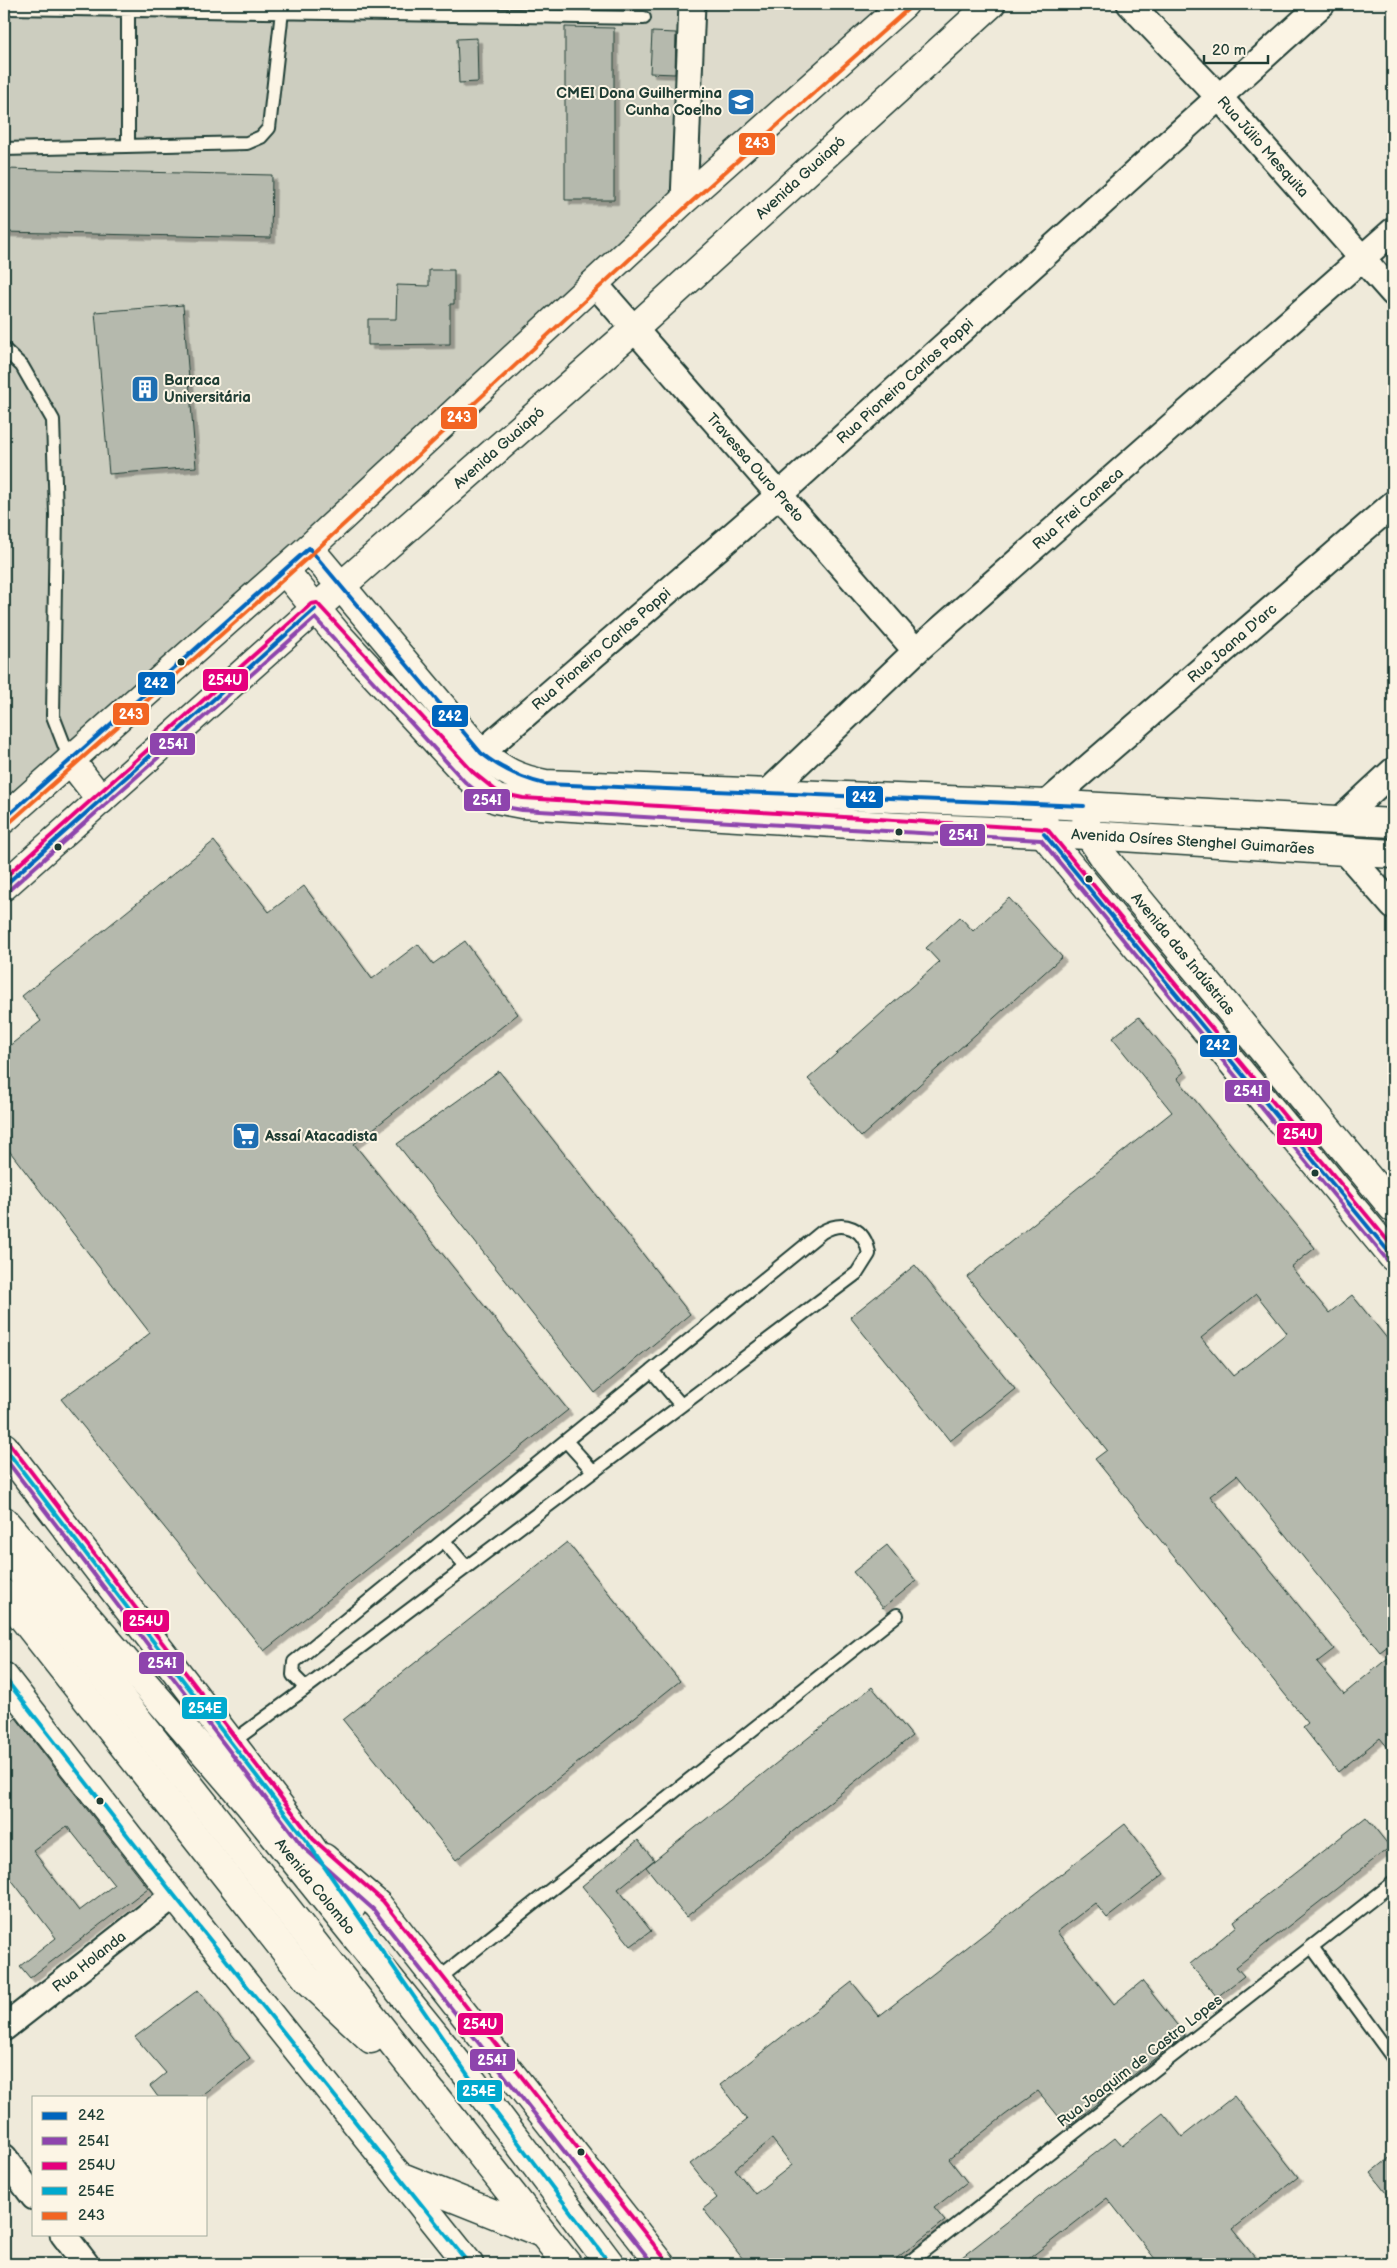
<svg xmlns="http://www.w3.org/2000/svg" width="1397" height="2268" font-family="'Balsamiq Sans',sans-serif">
  <defs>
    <filter id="shadow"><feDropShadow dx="4.5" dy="4.5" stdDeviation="0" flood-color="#0004"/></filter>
  </defs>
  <rect width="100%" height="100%" fill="#efeada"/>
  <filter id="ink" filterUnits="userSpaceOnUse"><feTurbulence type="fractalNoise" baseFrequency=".02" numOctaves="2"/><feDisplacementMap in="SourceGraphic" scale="10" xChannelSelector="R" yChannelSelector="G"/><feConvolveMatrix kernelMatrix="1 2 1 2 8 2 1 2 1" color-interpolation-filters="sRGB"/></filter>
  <g filter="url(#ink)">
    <path fill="#dedbcc" d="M 692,4 L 904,4 L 684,200 Z"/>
    <path fill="#cccdbf" stroke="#76857a" d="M 4,4 L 692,4 L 684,200 L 4,819 Z"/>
    <path fill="#b5b9ad" stroke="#1f3d34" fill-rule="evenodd" filter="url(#shadow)" d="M 565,27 L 614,28 L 614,200 L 565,200 Z
      M 652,32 L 676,33 L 675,74 L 650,73 Z
      M 477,38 L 478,82 L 459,83 L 457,39 Z
      M 4,169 L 272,175 L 271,238 L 4,232 Z
      M 429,270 L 454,270 L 454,304 L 450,304 L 450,344 L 368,345 L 368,319 L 396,319 L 397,285 L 429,286 Z
      M 183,305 L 196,467 L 109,474 L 95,312 Z
      M 214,841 L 269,912 L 304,886 L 372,979 L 418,944 L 433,964 L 465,941 L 518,1014 L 354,1144 L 568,1410 L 264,1651 L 61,1399 L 116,1360 L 150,1333 L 4,1144 L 4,1050 L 41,1021 L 22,996 Z
      M 1009,898 L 1062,957 L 861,1137 L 808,1079 L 939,962 L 926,948 L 960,917 L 973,931 Z
      M 1139,1017 L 1184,1072 L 1177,1078 L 1315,1248 L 1291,1267 L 1329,1313 L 1352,1295 L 1393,1346 L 1393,1642 L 1380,1652 L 1237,1475 L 1210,1496 L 1334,1649 L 1317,1662 L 1344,1694 L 1393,1654 L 1393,1754 L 1380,1738 L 1338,1772 L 1303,1727 L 1308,1723 L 1095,1459 L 1107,1450 L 967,1277 L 1172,1112 L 1112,1038 ZM 1256,1294 L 1287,1333 L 1233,1376 L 1201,1338 Z
      M 499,1071 L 690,1314 L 595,1393 L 397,1144 Z
      M 915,1265 L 1015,1389 L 950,1441 L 850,1317 Z
      M 567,1542 L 680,1681 L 456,1860 L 343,1720 Z
      M 887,1545 L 916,1581 L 883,1608 L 853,1572 Z
      M 872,1687 L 912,1736 L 686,1917 L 646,1867 Z
      M 16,1718 L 148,1888 L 30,1978 L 20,1966 L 56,1938 L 4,1870 L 4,1728 ZM 67,1826 L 114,1885 L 79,1911 L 33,1851 Z
      M 1366,1817 L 1390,1847 L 1236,1967 L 1244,1976 L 1217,1997 L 1190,1964 L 1237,1926 L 1234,1921 Z
      M 1125,1824 L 1164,1874 L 1107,1918 L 1095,1903 L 1057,1932 L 1114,2004 L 1142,1981 L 1185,2035 L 1067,2127 L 1038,2091 L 1005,2115 L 949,2159 L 967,2182 L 934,2208 L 945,2221 L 889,2264 L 747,2264 L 703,2209 L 717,2198 L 690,2164 L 747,2120 L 720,2085 L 852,1982 L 879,2016 ZM 772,2139 L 792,2165 L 755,2194 L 735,2169 Z
      M 638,1840 L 654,1860 L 618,1889 L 651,1931 L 631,1946 L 582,1886 Z
      M 198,1990 L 250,2058 L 200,2097 L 158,2097 L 150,2086 L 166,2073 L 135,2037 Z
      M 1234,2096 L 1298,2177 L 1232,2229 L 1260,2264 L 1159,2264 L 1107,2198 L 1022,2264 L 953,2264 L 1115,2138 L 1122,2146 L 1163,2113 L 1182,2137 Z
      M 1393,2155 L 1393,2201 L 1371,2173 Z"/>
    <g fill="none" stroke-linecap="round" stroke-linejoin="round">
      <defs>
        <path id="lane" d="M 8,8 L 644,18
          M 128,146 L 128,4
          M 4,149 L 247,143 L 261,137 L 269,128 L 282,11
          M 4,349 L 22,366 L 53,420 L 56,515 L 53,716 L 70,760
          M 652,1371 L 681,1405
          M 566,1441 L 593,1471
          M 444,1541 L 466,1567
          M 231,1743 L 306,1688 L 857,1273 L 869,1254 C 865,1228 844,1219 822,1232 L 294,1662 L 293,1675 L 306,1688
          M 1312,1947 L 1393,2058
          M 437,1980 L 897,1615
          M 907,2264 L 1393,1883"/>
        <g id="street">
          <path id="s1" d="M 1130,4 L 1219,97 L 1393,293"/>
          <path d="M 684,200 L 692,4"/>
          <path id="s2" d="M 594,283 L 916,651"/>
          <path id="s3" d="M 481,753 L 779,495 L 1322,4"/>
          <path id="s4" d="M 768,792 L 916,651 L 1393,231"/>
          <path id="s5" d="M 1046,804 L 1393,504"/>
          <path d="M 1340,820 L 1393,771"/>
          <path d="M 1344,850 L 1393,906"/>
          <path id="s6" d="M 4,2028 L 174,1895"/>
          <path d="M 4,2157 L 34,2197"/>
          <path d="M 63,2234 L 86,2264"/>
        </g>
        <g id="secondary">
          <path d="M 309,548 L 481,753 C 505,772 516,778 545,784 L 1046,804 L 1393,823"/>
          <path id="s7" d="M 284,570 L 336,633 L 470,778 L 496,799 L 522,804 L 900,827 L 1089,835 L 1393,854"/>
          <path d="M 70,760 L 101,800"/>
          <path d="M 4,819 L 309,548 L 684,200 L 904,4"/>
          <path d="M 1044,823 L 1044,834 L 1393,1257"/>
          <path id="s8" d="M 1086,823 L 1089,835 L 1106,860 L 1393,1208"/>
          <path id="s9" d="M 4,886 L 315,609 L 633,330 L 991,4"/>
          <path d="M 4,1677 L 174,1895 L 469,2264"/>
          <path d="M 324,1858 L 378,1905 L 661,2264"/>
        </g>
        <g id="primary">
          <path d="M 4,1447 L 308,1843 L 352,1906"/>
          <path id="s10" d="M 4,1521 L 248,1803 L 472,2081 L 610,2264"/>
          <path d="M 4,1550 L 567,2264"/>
          <path d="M 4,1594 L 308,1980 L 371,2039"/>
          <path d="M 399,2176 L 542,2233"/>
        </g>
      </defs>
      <use href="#lane" stroke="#1f3d34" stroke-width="16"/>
      <use href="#street" stroke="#1f3d34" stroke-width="29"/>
      <use href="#secondary" stroke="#1f3d34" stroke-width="31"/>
      <use href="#primary" stroke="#1f3d34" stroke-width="31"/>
      <use href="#lane" stroke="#fcf5e5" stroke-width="12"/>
      <use href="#street" stroke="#fcf5e5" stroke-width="25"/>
      <use href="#secondary" stroke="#fcf5e5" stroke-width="28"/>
      <use href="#primary" stroke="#fcf5e5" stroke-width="28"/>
      <defs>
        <path id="bus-1" d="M 309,548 L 481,753 C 501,769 520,778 545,784 L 1084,806
          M 4,819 L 309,548
          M 1044,834 L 1393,1257
          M 4,886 L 315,609"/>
        <path id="bus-2" d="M 8,891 L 315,618 L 465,782 L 493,805 L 522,810 L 1041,840 L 1388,1261
          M 4,1457 L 303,1847 L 373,1909 L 653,2264"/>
        <path id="bus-3" d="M 4,878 L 311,604 L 317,603 L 474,773 L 499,793 L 523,798 L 1047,829 L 1393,1247
          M 9,1443 L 313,1839 L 383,1901 L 666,2260"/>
        <path id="bus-4" d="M 4,1447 L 308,1843 L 472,2081 L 610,2264
          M 4,1677 L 174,1895 L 469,2264"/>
        <path id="bus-5" d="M 8,824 L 313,553 L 688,205 L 908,9"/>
      </defs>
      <use href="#bus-1" stroke="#fcf5e5" stroke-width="8"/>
      <use href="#bus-2" stroke="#fcf5e5" stroke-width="8"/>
      <use href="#bus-3" stroke="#fcf5e5" stroke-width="8"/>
      <use href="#bus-4" stroke="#fcf5e5" stroke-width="8"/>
      <use href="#bus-5" stroke="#fcf5e5" stroke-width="8"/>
      <use href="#bus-1" stroke="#0065bd" stroke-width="4"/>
      <use href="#bus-2" stroke="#8e44ad" stroke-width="4"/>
      <use href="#bus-3" stroke="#e5007d" stroke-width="4"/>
      <use href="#bus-4" stroke="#00a9ce" stroke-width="4"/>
      <use href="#bus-5" stroke="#f26522" stroke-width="4"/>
    </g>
  </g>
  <defs>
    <symbol id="school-square" viewBox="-11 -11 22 22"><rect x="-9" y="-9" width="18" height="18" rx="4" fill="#1f6fb2" stroke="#fcf5e5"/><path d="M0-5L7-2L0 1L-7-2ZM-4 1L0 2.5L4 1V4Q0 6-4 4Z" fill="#fff"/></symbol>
    <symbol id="building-square" viewBox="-11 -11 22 22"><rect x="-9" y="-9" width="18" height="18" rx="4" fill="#1f6fb2" stroke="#fcf5e5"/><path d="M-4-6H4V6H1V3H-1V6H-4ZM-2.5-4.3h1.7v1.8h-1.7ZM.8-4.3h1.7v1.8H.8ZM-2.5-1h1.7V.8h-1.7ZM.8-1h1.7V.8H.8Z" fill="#fff"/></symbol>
    <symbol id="supermarket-square" viewBox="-11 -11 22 22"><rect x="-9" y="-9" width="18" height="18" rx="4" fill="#1f6fb2" stroke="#fcf5e5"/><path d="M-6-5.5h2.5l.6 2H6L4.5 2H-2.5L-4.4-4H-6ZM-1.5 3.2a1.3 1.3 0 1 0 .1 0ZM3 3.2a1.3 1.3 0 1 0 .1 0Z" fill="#fff"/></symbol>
  </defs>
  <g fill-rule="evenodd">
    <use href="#school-square" x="725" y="86" width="32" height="32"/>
    <use href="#building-square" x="129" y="373" width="32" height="32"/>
    <use href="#supermarket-square" x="230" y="1120" width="32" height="32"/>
  </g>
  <g fill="#1f3d34" stroke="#fcf5e5" stroke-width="2">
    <circle cx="181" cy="662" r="4.5"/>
    <circle cx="899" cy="832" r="4.5"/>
    <circle cx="58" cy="847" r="4.5"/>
    <circle cx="1089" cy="879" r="4.5"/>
    <circle cx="1315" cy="1173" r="4.5"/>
    <circle cx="100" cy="1801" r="4.5"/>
    <circle cx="581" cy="2152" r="4.5"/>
  </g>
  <g text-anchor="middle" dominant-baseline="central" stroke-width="4" stroke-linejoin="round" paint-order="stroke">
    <g font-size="15" font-weight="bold" fill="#1f3d34" stroke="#fcf5e5" text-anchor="start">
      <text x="722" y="93" text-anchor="end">CMEI Dona Guilhermina<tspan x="722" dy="17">Cunha Coelho</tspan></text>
      <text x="164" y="380">Barraca<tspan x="164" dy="17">Universitária</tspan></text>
      <text x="265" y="1136">Assaí Atacadista</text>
    </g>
    <g font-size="15" fill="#1f3d34" stroke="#fcf5e5">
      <text stroke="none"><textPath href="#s1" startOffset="195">Rua Júlio Mesquita</textPath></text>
      <text stroke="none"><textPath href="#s9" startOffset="1066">Avenida Guaiapó</textPath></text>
      <text stroke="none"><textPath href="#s3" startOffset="564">Rua Pioneiro Carlos Poppi</textPath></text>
      <text stroke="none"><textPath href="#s9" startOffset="661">Avenida Guaiapó</textPath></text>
      <text stroke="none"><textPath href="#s2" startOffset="245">Travessa Ouro Preto</textPath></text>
      <text stroke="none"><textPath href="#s4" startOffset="420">Rua Frei Caneca</textPath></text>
      <text stroke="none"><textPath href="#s5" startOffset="246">Rua Joana D'arc</textPath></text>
      <text stroke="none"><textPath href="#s3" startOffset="159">Rua Pioneiro Carlos Poppi</textPath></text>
      <text stroke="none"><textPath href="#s7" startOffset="1011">Avenida Osíres Stenghel Guimarães</textPath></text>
      <text stroke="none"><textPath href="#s8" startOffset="164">Avenida das Indústrias</textPath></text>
      <text stroke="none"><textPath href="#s10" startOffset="480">Avenida Colombo</textPath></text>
      <text stroke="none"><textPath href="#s6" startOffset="108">Rua Holanda</textPath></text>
      <text transform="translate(1140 2061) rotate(-38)">Rua Joaquim de Castro Lopes</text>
    </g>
  </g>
  <g stroke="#fcf5e5" stroke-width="2">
    <rect x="738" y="132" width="38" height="24" rx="5" fill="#f26522"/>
    <rect x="440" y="406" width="38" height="24" rx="5" fill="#f26522"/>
    <rect x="202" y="668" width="47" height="24" rx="5" fill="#e5007d"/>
    <rect x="137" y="671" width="39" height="25" rx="5" fill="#0065bd"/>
    <rect x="112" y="702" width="38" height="24" rx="5" fill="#f26522"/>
    <rect x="431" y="704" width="38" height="24" rx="5" fill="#0065bd"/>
    <rect x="149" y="732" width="47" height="24" rx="5" fill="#8e44ad"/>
    <rect x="845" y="785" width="39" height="24" rx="5" fill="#0065bd"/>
    <rect x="463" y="788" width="48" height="24" rx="5" fill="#8e44ad"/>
    <rect x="939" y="823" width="47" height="24" rx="5" fill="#8e44ad"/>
    <rect x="1199" y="1034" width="39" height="24" rx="5" fill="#0065bd"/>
    <rect x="1224" y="1079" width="47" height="24" rx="5" fill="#8e44ad"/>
    <rect x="1276" y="1122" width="47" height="24" rx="5" fill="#e5007d"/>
    <rect x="122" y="1609" width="48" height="24" rx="5" fill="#e5007d"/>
    <rect x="138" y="1651" width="47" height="24" rx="5" fill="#8e44ad"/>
    <rect x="181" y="1696" width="47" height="24" rx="5" fill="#00a9ce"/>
    <rect x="457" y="2012" width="47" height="24" rx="5" fill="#e5007d"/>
    <rect x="469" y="2048" width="47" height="24" rx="5" fill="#8e44ad"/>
    <rect x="456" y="2079" width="47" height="24" rx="5" fill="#00a9ce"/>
  </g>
  <g font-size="14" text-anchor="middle" font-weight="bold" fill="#fff">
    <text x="757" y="148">243</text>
    <text x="459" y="422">243</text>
    <text x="225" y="685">254U</text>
    <text x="156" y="688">242</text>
    <text x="131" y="719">243</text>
    <text x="450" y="721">242</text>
    <text x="173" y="749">254I</text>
    <text x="864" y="802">242</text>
    <text x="487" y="805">254I</text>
    <text x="963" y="840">254I</text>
    <text x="1218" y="1050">242</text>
    <text x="1248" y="1096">254I</text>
    <text x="1300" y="1139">254U</text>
    <text x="146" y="1626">254U</text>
    <text x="162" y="1668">254I</text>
    <text x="205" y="1713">254E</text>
    <text x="480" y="2029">254U</text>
    <text x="492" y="2065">254I</text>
    <text x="479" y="2096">254E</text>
  </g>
  <rect width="1397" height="2268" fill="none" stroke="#fcf5e5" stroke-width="20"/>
  <rect x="10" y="10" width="1377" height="2248" fill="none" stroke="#1f3d34" stroke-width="2" filter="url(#ink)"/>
  <rect x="32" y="2096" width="175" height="140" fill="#fcf5e5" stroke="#a4ab9e"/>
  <rect x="42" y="2112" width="25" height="8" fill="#0065bd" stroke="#a4ab9e"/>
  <text x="78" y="2120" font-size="15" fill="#1f3d34">242</text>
  <rect x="42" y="2137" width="25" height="8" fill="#8e44ad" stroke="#a4ab9e"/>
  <text x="78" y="2146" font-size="15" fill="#1f3d34">254I</text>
  <rect x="42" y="2162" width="25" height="8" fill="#e5007d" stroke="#a4ab9e"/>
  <text x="78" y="2170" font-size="15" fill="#1f3d34">254U</text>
  <rect x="42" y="2187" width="25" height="8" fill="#00a9ce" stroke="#a4ab9e"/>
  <text x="78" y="2196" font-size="15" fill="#1f3d34">254E</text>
  <rect x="42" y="2212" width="25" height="8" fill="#f26522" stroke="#a4ab9e"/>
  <text x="78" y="2220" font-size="15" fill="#1f3d34">243</text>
  <path d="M1204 55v8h64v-8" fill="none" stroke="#1f3d34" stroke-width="2.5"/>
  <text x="1212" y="55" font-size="15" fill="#1f3d34" stroke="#fcf5e5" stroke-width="4" paint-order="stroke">20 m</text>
</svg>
